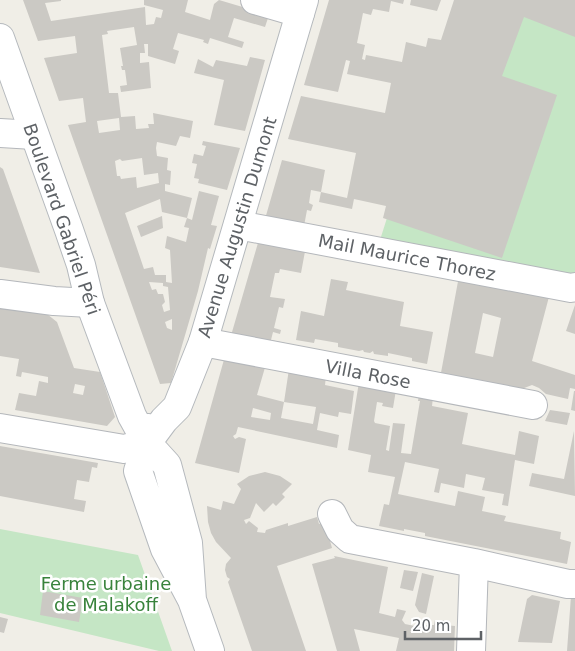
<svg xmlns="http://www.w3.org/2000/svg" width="575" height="651" font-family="'DejaVu Sans',sans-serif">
  <rect width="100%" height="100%" fill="#f0eee7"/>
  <path fill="#c5e6c5" d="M 456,0 L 575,0 L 575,283 L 380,240 Z
    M 0,529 L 138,555 L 172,651 L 159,651 L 0,613 Z"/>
  <path fill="#cbc9c4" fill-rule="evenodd" d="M 23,0 L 61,0 L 61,1 L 45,3 L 51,21 L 145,7 L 146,25 L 154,24 L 156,17 L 161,18 L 163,10 L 144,5 L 144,0 L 188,0 L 185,12 L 210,20 L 214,4 L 219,0 L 269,15 L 265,27 L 234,18 L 228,37 L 244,42 L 242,48 L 210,38 L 208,44 L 203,42 L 204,40 L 178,33 L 173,49 L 179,51 L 175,64 L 148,56 L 148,44 L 144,44 L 145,53 L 140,53 L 140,63 L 149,62 L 151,88 L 121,92 L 120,86 L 127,85 L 125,70 L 122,70 L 121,66 L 123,66 L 120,48 L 137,45 L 134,27 L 107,31 L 108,34 L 102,35 L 109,93 L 118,93 L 121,117 L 135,116 L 136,129 L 149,128 L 148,124 L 154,124 L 153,113 L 193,121 L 190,138 L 180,136 L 176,146 L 157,142 L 156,148 L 157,156 L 168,158 L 167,170 L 171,171 L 170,185 L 165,184 L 165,191 L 192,198 L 187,218 L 162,212 L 160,199 L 125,213 L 144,269 L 153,267 L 155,275 L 166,275 L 166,282 L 172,283 L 170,250 L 165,248 L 167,236 L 186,242 L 189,228 L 184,227 L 187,218 L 192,220 L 199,191 L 219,196 L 211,225 L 217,226 L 210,249 L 208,248 L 198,291 L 171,383 L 160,384 L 68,125 L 86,122 L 83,98 L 59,101 L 44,58 L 77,53 L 75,36 L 38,41 ZM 119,118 L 120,130 L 99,133 L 97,121 ZM 142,158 L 144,175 L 158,173 L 159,183 L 137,188 L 136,177 L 121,179 L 120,176 L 117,176 L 115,161 L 120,159 L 122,161 ZM 149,282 L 163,283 L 163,286 L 168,287 L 170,310 L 164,312 L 162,305 L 165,302 L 163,294 L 158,294 L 156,289 L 152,290 ZM 172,319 L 172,330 L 167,328 L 165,322 Z
    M 329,0 L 404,0 L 403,4 L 391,1 L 389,12 L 373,9 L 371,15 L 363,13 L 357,43 L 365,45 L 362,59 L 365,60 L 366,55 L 402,62 L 406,42 L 426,47 L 428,38 L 441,40 L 454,0 L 575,0 L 575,37 L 524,17 L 502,76 L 557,95 L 502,258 L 383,218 L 386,206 L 354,199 L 352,209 L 319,202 L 321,192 L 347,198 L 356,153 L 288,139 L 301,96 L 385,113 L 391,83 L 347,74 L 350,61 L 346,60 L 338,92 L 304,85 Z
    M 411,0 L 441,0 L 437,11 L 410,5 Z
    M 250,57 L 265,60 L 245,131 L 214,125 L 224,80 L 194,73 L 198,59 L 213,67 L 216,60 L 247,66 Z
    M 203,141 L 240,148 L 227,190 L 198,183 L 199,179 L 194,178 L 197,164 L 192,163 L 194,154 L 203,156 L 206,146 L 202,145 Z
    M 282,160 L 325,170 L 321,192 L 311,190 L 309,203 L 313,205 L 311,211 L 307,210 L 304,226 L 265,219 Z
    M 0,167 L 3,169 L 40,273 L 0,267 Z
    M 162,216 L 163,228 L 141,237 L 137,226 Z
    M 260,236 L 306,246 L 301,273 L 280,269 L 279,273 L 275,273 L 270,297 L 285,299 L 283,308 L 279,307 L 274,328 L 281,330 L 280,334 L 273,332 L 271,340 L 290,344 L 289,350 L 230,339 Z
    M 459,276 L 550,293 L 532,361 L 575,375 L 575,389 L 570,388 L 568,399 L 546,394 L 539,388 L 532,385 L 514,392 L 440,378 ZM 483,313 L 501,318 L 493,357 L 475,353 Z
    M 331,279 L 348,282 L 346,290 L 404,302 L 400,326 L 433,332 L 427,364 L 412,361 L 412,358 L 388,353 L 388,356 L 374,354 L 373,351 L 370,353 L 364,352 L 363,350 L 359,351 L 338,347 L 338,343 L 315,339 L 314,343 L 296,340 L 301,311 L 324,316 Z
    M 0,304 L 42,310 L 57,322 L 74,368 L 100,372 L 115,417 L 107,426 L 15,410 L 19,393 L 36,396 L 39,381 L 48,383 L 48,377 L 22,372 L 21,377 L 16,376 L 19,359 L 0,356 ZM 75,384 L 85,386 L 83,395 L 73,393 Z
    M 575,305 L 575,334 L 566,331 Z
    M 225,356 L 266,364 L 257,395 L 284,402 L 289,369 L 326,376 L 325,385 L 354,391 L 351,414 L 339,412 L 338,417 L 320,413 L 317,430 L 339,435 L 337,448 L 238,427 L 236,434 L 233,436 L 235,439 L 239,437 L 246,439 L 239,473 L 195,463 ZM 284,402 L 316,407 L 313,424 L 281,418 ZM 253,408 L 271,413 L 270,420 L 251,417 Z
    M 359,382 L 396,390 L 393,408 L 382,406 L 383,403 L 377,402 L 374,421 L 375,423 L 390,426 L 386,450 L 389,451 L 393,423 L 405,424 L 401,453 L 411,454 L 420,401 L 418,401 L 419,394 L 433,397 L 432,406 L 468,413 L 462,444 L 515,455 L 519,431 L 539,436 L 534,464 L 515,460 L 508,506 L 502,505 L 504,494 L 482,490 L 485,478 L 466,474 L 464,488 L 441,483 L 439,493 L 434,492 L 439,469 L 405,462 L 398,494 L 455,506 L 458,491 L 485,497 L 482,511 L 506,516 L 504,521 L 561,532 L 560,539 L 571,542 L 567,564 L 425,536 L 425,533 L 404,529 L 404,531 L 379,526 L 384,504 L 389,505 L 395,477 L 368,472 L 371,455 L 348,450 Z
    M 574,391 L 575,391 L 575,411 L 571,410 Z
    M 550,410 L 570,413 L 567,425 L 545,421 Z
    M 574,431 L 575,496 L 529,486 L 532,473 L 564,479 Z
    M 0,446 L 98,463 L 97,468 L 92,467 L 89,482 L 77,480 L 74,499 L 86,501 L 84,512 L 0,496 Z
    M 265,472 L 280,476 L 292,484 L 282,494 L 285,497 L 276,506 L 273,503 L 264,512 L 256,503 L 250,518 L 244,520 L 246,524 L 249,521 L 258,528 L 257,532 L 265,533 L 266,530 L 288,523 L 288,526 L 317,517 L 319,524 L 325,522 L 332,548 L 277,566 L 306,651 L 252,651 L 228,582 L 230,579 L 227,577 L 225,570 L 226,564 L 231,558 L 216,542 L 211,533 L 208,522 L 207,506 L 221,510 L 223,501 L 234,504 L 241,489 L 237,484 L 249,476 Z
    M 334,556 L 388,567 L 379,613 L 395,617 L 397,609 L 406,611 L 402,620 L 405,624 L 424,628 L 425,625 L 434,625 L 435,620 L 444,620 L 444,625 L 455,626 L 454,651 L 396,651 L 399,638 L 354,629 L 360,651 L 337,651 L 312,564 L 335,558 Z
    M 404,570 L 418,572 L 413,591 L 400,588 Z
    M 422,573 L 434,576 L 426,614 L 419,612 L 415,605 Z
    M 43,591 L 83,598 L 79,622 L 40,615 Z
    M 532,595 L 560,601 L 552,643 L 518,642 L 527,599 Z
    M 571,596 L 575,596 L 575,651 L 567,651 Z
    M 0,617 L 8,619 L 4,633 L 0,632 Z"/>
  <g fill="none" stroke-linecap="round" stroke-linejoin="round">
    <defs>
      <path id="street" d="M 255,0 L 300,13
        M 0,133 L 34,135
        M 238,225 L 571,288 L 575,287
        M 0,294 L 54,301 L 90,303
        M 203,342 L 533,405
        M 0,428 L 124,449 L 147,443
        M 332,514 L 340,530 L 350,539 L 474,563 L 568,584 L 575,584
        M 471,651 L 474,563"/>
      <path id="secondary" d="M 0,38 L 69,230 L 81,265 L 90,303 L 132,416 L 147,443 L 167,465 L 188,543 L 192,600
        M 148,428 L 147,443 L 138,471 L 165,549 L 192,600 L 210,651
        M 147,443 L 164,420 L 177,407 L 203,342 L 304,0"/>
    </defs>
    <use href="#street" stroke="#b4b7bb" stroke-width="30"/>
    <use href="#secondary" stroke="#b5b9bd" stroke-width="30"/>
    <use href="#street" stroke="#fff" stroke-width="28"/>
    <use href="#secondary" stroke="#fff" stroke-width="28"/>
  </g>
  <g text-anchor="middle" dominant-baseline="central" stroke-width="5" stroke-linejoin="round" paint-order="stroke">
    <g font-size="18" fill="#5e6266" stroke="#fff">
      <text transform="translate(62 219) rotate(71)">Boulevard Gabriel Péri</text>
      <text transform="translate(237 227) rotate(-73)">Avenue Augustin Dumont</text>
      <text transform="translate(407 257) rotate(11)">Mail Maurice Thorez</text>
      <text transform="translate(368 374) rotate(11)">Villa Rose</text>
    </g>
    <g font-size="18" fill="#39833c" stroke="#fff">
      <text x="106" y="583">Ferme urbaine<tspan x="106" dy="21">de Malakoff</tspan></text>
    </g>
  </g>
  <path d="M405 631v8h76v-8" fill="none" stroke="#5e6266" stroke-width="2.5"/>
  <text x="412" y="631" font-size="15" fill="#5e6266" stroke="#ffffff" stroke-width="4" paint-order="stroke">20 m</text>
</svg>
